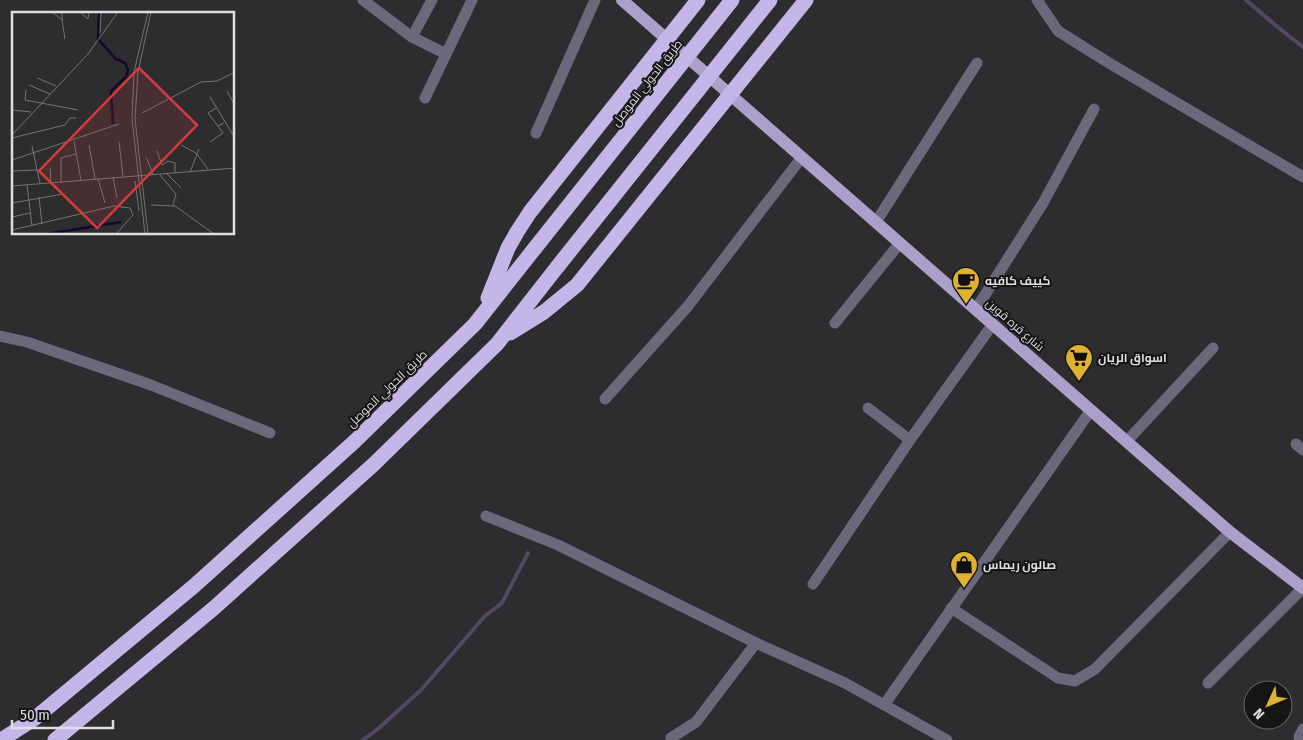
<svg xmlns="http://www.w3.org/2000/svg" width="1303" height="740" font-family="'Fira Sans Condensed',Cairo,sans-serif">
  <rect width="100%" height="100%" fill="#2d2c2f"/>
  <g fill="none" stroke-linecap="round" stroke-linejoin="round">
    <path stroke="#534863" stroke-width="4" d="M 1246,0 L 1275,25 L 1303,47
      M 363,740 L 379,728 L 421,690 L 485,616 L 502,603 L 528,553"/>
    <path stroke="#6d677c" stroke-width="11" d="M 363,0 L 412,37
      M 432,0 L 412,37 L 446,54
      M 1037,0 L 1058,31 L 1109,63 L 1303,177
      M 425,98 L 472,0
      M 536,133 L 595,0
      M 876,222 L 977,63
      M 976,309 L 1043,203 L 1094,109
      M 835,323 L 900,243
      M 0,336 L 27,342 L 151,385 L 270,433
      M 605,399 L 688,306 L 802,157
      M 868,408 L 910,440
      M 1127,441 L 1213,348
      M 1296,444 L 1303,450
      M 486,516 L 558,545 L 756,643 L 845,683 L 947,740
      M 813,584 L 910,440 L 993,324
      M 951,608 L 1058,678 L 1075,681 L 1095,669 L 1230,532
      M 1208,683 L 1303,588
      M 884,705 L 1091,410
      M 671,738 L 696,722 L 756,643
      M 1300,740 L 1299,737 L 1303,729"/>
    <path stroke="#aca0cb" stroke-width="12" d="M 622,0 L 1230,532 L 1303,588"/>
    <path stroke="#c5b6ea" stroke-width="15" d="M 488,298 L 508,248 L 517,232 L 530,212 L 698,0
      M 510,333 L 544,312 L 577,285 L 806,0
      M 1,740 L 34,719 L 194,586 L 354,442 L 475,324 L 535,248
      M 55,740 L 214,608 L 374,464 L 497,344 L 558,266"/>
    <path stroke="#c5b6ea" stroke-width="15" d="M 535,248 L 732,0
      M 558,266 L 770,0"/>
  </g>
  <defs>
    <symbol id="cafe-pin" viewBox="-11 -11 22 30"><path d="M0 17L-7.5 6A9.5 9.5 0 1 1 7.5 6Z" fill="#deb133" stroke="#151516"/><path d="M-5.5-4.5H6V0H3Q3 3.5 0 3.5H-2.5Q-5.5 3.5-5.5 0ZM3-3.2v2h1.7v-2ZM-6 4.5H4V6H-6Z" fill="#111"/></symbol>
    <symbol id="supermarket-pin" viewBox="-11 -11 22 30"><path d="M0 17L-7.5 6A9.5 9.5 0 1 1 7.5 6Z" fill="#deb133" stroke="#151516"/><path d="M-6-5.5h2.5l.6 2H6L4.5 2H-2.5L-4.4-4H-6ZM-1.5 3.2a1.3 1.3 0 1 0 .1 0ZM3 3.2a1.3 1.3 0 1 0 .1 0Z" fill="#111"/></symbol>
    <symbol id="shop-pin" viewBox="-11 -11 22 30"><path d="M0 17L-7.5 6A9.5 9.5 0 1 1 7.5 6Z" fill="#deb133" stroke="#151516"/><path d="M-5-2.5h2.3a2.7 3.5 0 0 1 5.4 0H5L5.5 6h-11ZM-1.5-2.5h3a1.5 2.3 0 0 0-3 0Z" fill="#111"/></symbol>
  </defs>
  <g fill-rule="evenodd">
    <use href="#cafe-pin" x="950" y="265" width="32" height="43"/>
    <use href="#supermarket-pin" x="1063" y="342" width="32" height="43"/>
    <use href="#shop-pin" x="948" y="549" width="32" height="43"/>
  </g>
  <g text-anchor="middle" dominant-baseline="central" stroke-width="4" stroke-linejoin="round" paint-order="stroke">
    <g font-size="12" fill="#dfdee0" stroke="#151516">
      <text transform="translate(647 83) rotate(-52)">طريق الحولي الموصل</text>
      <text transform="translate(1015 325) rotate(41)">شارع قره قوين</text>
      <text transform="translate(387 389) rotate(-44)">طريق الحولي الموصل</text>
    </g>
    <g font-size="12" font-weight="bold" fill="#dfdee0" stroke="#151516" text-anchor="start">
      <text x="985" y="281">كييف كافيه</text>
      <text x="1098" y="358">اسواق الريان</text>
      <text x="983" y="565">صالون ريماس</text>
    </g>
  </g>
  <g transform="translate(12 12)">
    <rect width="222" height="222" fill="#2d2c2f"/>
    <path fill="none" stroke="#17072e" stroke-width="2.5" d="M 87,0 L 86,27 L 104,47 L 113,51 L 116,58 L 114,65 L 99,79 L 101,112M 34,222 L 109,210"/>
    <path fill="none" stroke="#747376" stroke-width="1" d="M 40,0 L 50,8 L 50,0M 68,0 L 76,7 L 77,0M 50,8 L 53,27M 88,21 L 89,0M 25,66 L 44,74M 17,73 L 38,82M 14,78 L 13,88 L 66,98M 215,79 L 223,94M 198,85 L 223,126M 204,96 L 196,101 L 206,114 L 212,111M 0,98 L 19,100M 130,101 L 189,70 L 205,69 L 223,60M 0,123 L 76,42 L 106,0M 0,126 L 53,113 L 58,106 L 64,106M 62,129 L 69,168M 107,130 L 111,164M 198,130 L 211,121 L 206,114M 77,133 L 83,167M 169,133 L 184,141 L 196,157M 20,134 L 25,158M 145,139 L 150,153 L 156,149 L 163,151 L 163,160M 134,145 L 141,162M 0,148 L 107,112M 38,156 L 39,171M 0,159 L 25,158 L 28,171M 178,160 L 187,137M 155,162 L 169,176M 148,163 L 164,182 L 161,193M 101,165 L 105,186M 86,167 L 93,191M 123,169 L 127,199M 49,170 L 49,146 L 64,142M 15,173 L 20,214M 0,174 L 223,156M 27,185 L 30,212M 0,191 L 51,182M 139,193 L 163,194 L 202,222M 0,205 L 18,201M 0,218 L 102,194 L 118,196 L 121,203 L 104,222M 133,222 L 120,107 L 122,60 L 136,0M 136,222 L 123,107 L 126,60 L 139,0"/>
    <path fill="#d73a3a" fill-opacity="0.15" stroke="#d73a3a" stroke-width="2.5" d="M 127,56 L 185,113 L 85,216 L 27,159 Z"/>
    <rect width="222" height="222" fill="none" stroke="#dfdee0" stroke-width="2.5"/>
  </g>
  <g transform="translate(1268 705) rotate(226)"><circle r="24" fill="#151516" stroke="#666567"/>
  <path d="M0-4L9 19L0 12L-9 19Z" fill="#deb133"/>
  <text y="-8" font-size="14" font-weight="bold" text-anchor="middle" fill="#dfdee0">N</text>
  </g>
  <path d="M12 720v8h101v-8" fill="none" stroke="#dfdee0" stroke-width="2.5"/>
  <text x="20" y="720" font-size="15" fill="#dfdee0" stroke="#151516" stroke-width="4" paint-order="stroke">50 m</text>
</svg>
